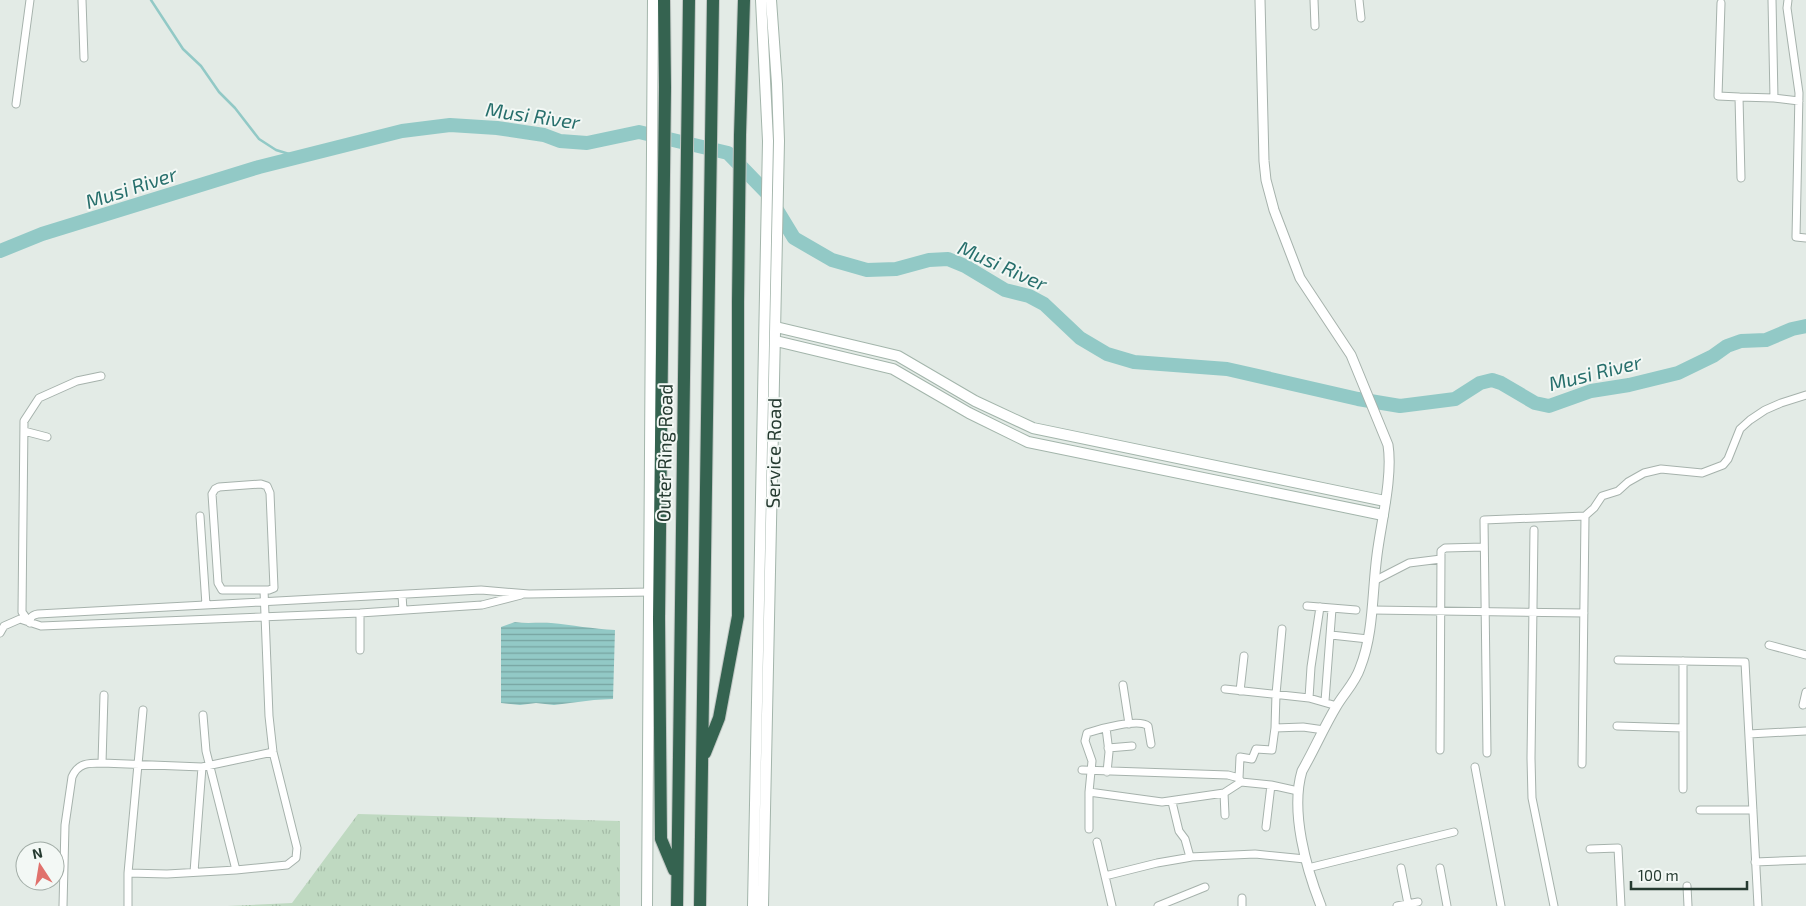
<svg xmlns="http://www.w3.org/2000/svg" width="1806" height="906" font-family="'Exo 2',sans-serif">
  <defs>
    <pattern id="grass-tufts" width="24" height="20" patternUnits="userSpaceOnUse" patternTransform="scale(1.25)"><rect width="24" height="20" fill="#bfd9c1"/><path d="M3 7l-1-3M5 7V3M7 7l1-3M15 17l-1-3M17 17v-4M19 17l1-3" fill="none" stroke="#a4bba6"/></pattern>
    <pattern id="water-rules" width="6" height="5" patternUnits="userSpaceOnUse" patternTransform="scale(1.25)"><rect width="6" height="5" fill="#92c9c6"/><path d="M0 2.5h6" fill="none" stroke="#77a4a1"/></pattern>
  </defs>
  <rect width="100%" height="100%" fill="#e3ebe6"/>
  <path fill="url(#grass-tufts)" d="M 358,814 L 620,821 L 620,906 L 227,906 L 292,903 Z"/>
  <path fill="url(#water-rules)" d="M 515,622 C 527,624 539,622 551,623 C 572,625 593,629 615,630 L 613,699 L 594,700 L 554,705 L 536,703 L 520,705 L 501,703 L 501,627 Z"/>
  <g fill="none" stroke-linecap="round" stroke-linejoin="round">
    <path stroke="#92c9c6" stroke-width="2.5" d="M 151,0 L 183,49 L 201,66 L 219,92 L 235,108 L 259,139 L 276,150 L 299,157"/>
    <path stroke="#92c9c6" stroke-width="14" d="M 0,251 L 42,234 L 259,167 L 402,131 L 450,125 L 497,128 L 544,135 L 560,141 L 587,143 L 639,132 L 728,153 L 766,192 L 794,238 L 832,260 L 867,270 L 896,269 L 929,260 L 948,259 L 965,266 L 1005,290 L 1029,296 L 1044,304 L 1080,338 L 1107,354 L 1134,362 L 1227,369 L 1358,399 L 1400,406 L 1455,399 L 1480,383 L 1492,380 L 1501,383 L 1535,403 L 1549,406 L 1591,391 L 1629,385 L 1678,373 L 1713,356 L 1727,346 L 1741,341 L 1766,340 L 1792,329 L 1806,326"/>
    <defs>
      <path id="minor" d="M 82,0 L 84,58
        M 1314,0 L 1315,26
        M 1359,0 L 1361,18
        M 1788,0 L 1787,8 L 1799,93 L 1796,237 L 1806,238
        M 1721,3 L 1718,96 L 1739,97
        M 1774,98 L 1799,101
        M 16,104 L 30,0
        M 1741,178 L 1739,97 L 1774,98 L 1772,0
        M 24,431 L 47,437
        M 261,484 L 267,486 L 270,493 L 274,588 L 269,590 L 222,590 L 218,583 L 212,494 L 215,489 L 219,487 Z
        M 200,516 L 206,605
        M 1585,516 L 1594,508 L 1602,496 L 1618,491 L 1628,482 L 1644,473 L 1661,469 L 1702,473 L 1723,465 L 1728,459 L 1740,429 L 1750,420 L 1765,410 L 1781,403 L 1806,395
        M 1534,530 L 1531,758 L 1532,798 L 1554,906
        M 1374,581 L 1409,563 L 1441,559
        M 402,595 L 403,610
        M 1307,606 L 1356,610
        M 1372,610 L 1584,613
        M 360,613 L 360,650
        M 30,623 C 30,617 32,615 38,614 L 481,590 L 529,594 L 651,592
        M 30,623 L 22,612 L 24,421 L 39,398 L 77,381 L 101,376
        M 1282,629 L 1276,694 L 1275,728 L 1303,727 L 1324,730
        M 0,633 L 4,626 L 20,619 L 41,626 L 360,613 L 482,605 L 521,595
        M 1331,635 L 1368,639
        M 1769,645 L 1806,655
        M 1618,660 L 1745,662 L 1758,906
        M 1123,685 L 1129,724
        M 1225,689 L 1309,698 L 1337,706
        M 1240,691 L 1244,656
        M 1309,698 L 1311,667 L 1320,607
        M 1325,701 L 1332,609
        M 1803,705 L 1806,692
        M 203,715 L 206,751 L 236,870
        M 1617,726 L 1683,728
        M 1106,728 L 1109,752 L 1107,772
        M 1749,734 L 1806,731
        M 1151,744 L 1148,726 C 1139,718 1099,729 1087,733 L 1085,741 L 1092,761 L 1089,792 L 1162,802 L 1224,793 L 1241,782
        M 1108,748 L 1132,746
        M 1440,750 L 1441,551 L 1445,548 L 1484,547
        M 1487,753 L 1484,520 L 1585,516 L 1582,764
        M 102,763 L 104,695
        M 1475,767 L 1501,906
        M 1082,770 L 1228,775 L 1239,778 L 1241,782 L 1271,785 L 1298,791
        M 1239,778 L 1240,757 L 1252,759 L 1256,749 L 1272,750 L 1275,728
        M 1683,789 L 1683,661
        M 1089,792 L 1089,829
        M 1224,793 L 1225,815
        M 1172,802 L 1179,831 L 1185,839 L 1190,857 L 1255,854 L 1305,859
        M 1700,810 L 1753,810
        M 1266,827 L 1271,785
        M 1097,842 L 1112,906
        M 1590,849 L 1618,848 L 1621,906
        M 1755,862 L 1806,860
        M 1308,868 L 1454,832
        M 1401,868 L 1408,904
        M 1440,868 L 1447,906
        M 194,872 L 202,767
        M 128,873 L 167,874 L 236,870 L 287,865 L 296,858 L 297,848 L 273,752 L 269,716 L 264,590
        M 1105,876 L 1157,863 L 1192,857
        M 1687,886 L 1688,906
        M 1242,898 L 1242,906
        M 63,906 L 65,825 L 72,777 C 78,763 88,763 102,763 L 202,767 L 273,752
        M 128,906 L 128,873 L 143,710
        M 1158,906 L 1205,887
        M 1397,906 L 1418,902"/>
      <path id="tertiary" d="M 1260,0 L 1264,161 L 1266,180 L 1274,210 L 1300,278 L 1351,355 L 1388,445 C 1393,476 1381,523 1377,555 C 1372,592 1374,633 1360,668 C 1355,683 1344,693 1336,707 C 1324,727 1314,750 1302,771 C 1290,811 1306,868 1321,906"/>
      <path id="secondary" d="M 776,327 L 898,356 L 975,401 L 1033,428 L 1385,501
        M 776,341 L 893,369 L 969,413 L 1028,442 L 1383,515
        M 647,906 L 653,0
        M 753,906 L 768,141 L 761,0
        M 763,906 L 779,141 L 777,84 L 771,0"/>
      <path id="motorway" d="M 664,0 L 665,87 L 659,619 L 661,839 L 674,870
        M 705,753 L 719,718 L 738,616 L 738,302 L 740,135 L 744,0
        M 677,906 L 689,0
        M 700,906 L 713,0"/>
    </defs>
    <use href="#minor" stroke="#a6b2ac" stroke-width="9"/>
    <use href="#tertiary" stroke="#a6b2ac" stroke-width="11"/>
    <use href="#secondary" stroke="#a3b5ab" stroke-width="12"/>
    <use href="#motorway" stroke="#c2c8c5" stroke-width="14"/>
    <use href="#minor" stroke="#fff" stroke-width="7"/>
    <use href="#tertiary" stroke="#fff" stroke-width="9"/>
    <use href="#secondary" stroke="#fff" stroke-width="10"/>
    <use href="#motorway" stroke="#356350" stroke-width="12"/>
  </g>
  <g text-anchor="middle" dominant-baseline="central" stroke-width="4" stroke-linejoin="round" paint-order="stroke">
    <g font-size="19" fill="#253a30" stroke="#f3f8f5">
      <text transform="translate(664 453) rotate(-89)">Outer Ring Road</text>
      <text transform="translate(773 453) rotate(-89)">Service Road</text>
    </g>
    <g font-size="20" font-style="italic" fill="#276f6c" stroke="#f3f8f5">
      <text transform="translate(533 115) rotate(8)">Musi River</text>
      <text transform="translate(131 187) rotate(-18)">Musi River</text>
      <text transform="translate(1003 265) rotate(24)">Musi River</text>
      <text transform="translate(1595 372) rotate(-14)">Musi River</text>
    </g>
  </g>
  <g transform="translate(40 866) rotate(348)"><circle r="24" fill="#f3f8f5" stroke="#a1aca6"/>
  <path d="M0-4L9 19L0 12L-9 19Z" fill="#e0716c"/>
  <text y="-8" font-size="14" font-weight="bold" text-anchor="middle" fill="#253a30">N</text>
  </g>
  <path d="M1631 881v8h116v-8" fill="none" stroke="#253a30" stroke-width="2.5"/>
  <text x="1638" y="881" font-size="15" fill="#253a30" stroke="#f3f8f5" stroke-width="4" paint-order="stroke">100 m</text>
</svg>
